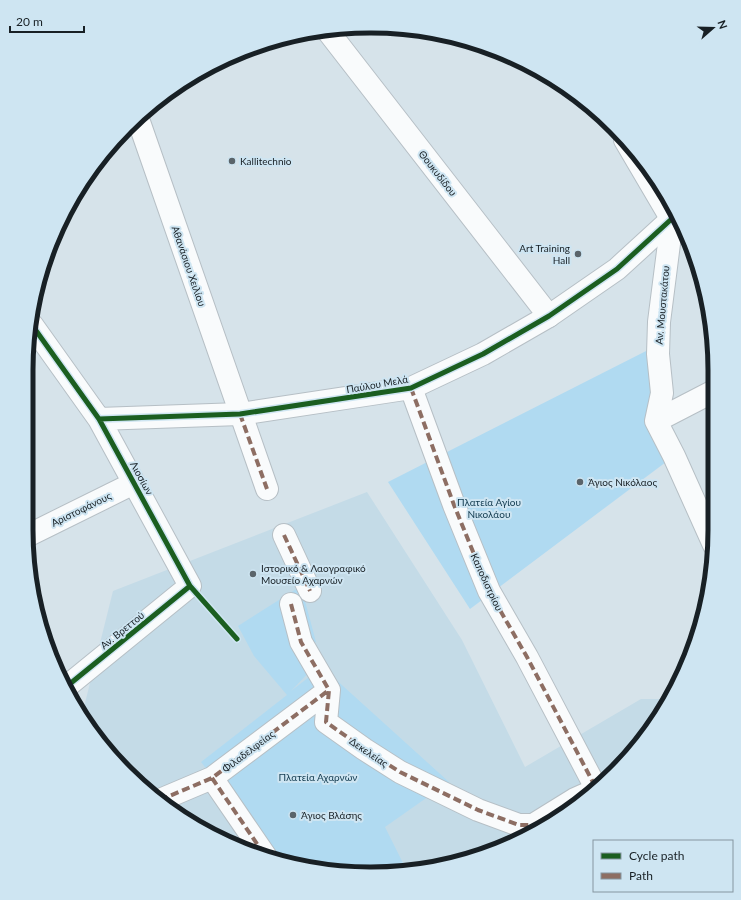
<svg xmlns="http://www.w3.org/2000/svg" width="741" height="900" font-family="Lato,sans-serif">
  <rect width="100%" height="100%" fill="#d6e3ea"/>
  <path fill="#c4dbe7" d="M 367,492 L 462,640 L 525,767 L 641,699 L 668,699 L 630,756 L 580,803 L 523,839 L 437,867 L 348,873 L 260,856 L 179,816 L 127,773 L 82,715 L 113,591 Z"/>
  <path fill="#b0daf1" d="M 652,348 L 674,456 L 470,609 L 388,482 Z
    M 301,586 L 316,642 L 305,647 L 315,666 L 291,691 L 322,667 L 449,782 L 385,827 L 406,869 L 348,873 L 277,859 L 201,762 L 287,695 L 254,656 L 238,626 Z"/>
  <g fill="none" stroke-linecap="round" stroke-linejoin="round">
    <defs>
      <path id="street" d="M 327,30 L 549,316
        M 138,119 L 267,489
        M 625,140 L 672,220 L 659,322 L 658,354 L 662,393 L 656,421 L 674,456 L 714,545
        M 411,388 L 454,505 L 489,591 L 527,657 L 596,788
        M 656,421 L 714,391
        M 284,535 L 310,591
        M 27,536 L 134,483
        M 291,604 L 301,642 L 329,690 L 326,722 L 364,749 L 400,772 L 478,810 L 519,825 L 533,825
        M 212,778 L 266,857
        M 160,800 L 212,778 L 329,690"/>
      <path id="secondary" d="M 32,325 L 99,419 L 190,586 L 66,687
        M 99,419 L 240,414 L 411,388 L 483,354 L 549,316 L 617,269 L 677,214
        M 535,831 L 533,825 L 575,799 L 593,791"/>
    </defs>
    <use href="#street" stroke="#b6bfc5" stroke-width="24"/>
    <use href="#secondary" stroke="#b6bfc5" stroke-width="24"/>
    <use href="#street" stroke="#f9fbfc" stroke-width="22"/>
    <use href="#secondary" stroke="#f9fbfc" stroke-width="22"/>
    <path stroke="#8d6e63" stroke-width="4" stroke-dasharray="8 4" stroke-linecap="butt" d="M 411,388 L 454,505 L 489,591 L 527,657 L 596,788
      M 240,414 L 267,489
      M 284,535 L 310,591
      M 291,604 L 301,642 L 329,690 L 326,722 L 364,749 L 400,772 L 478,810 L 519,825 L 533,825
      M 212,778 L 266,857
      M 160,800 L 212,778 L 329,690"/>
    <defs>
      <path id="cycleway" d="M 32,325 L 99,419 L 190,586 L 237,639
        M 99,419 L 240,414 L 411,388 L 483,354 L 549,316 L 617,269 L 677,214
        M 66,687 L 190,586"/>
    </defs>
    <use href="#cycleway" stroke="#cee5f2" stroke-width="8"/>
    <use href="#cycleway" stroke="#1b5e20" stroke-width="5"/>
  </g>
  <g fill="#5a646a" stroke="#cee5f2" stroke-width="1.5">
    <circle cx="232" cy="161" r="4"/>
    <circle cx="578" cy="254" r="4"/>
    <circle cx="580" cy="482" r="4"/>
    <circle cx="253" cy="574" r="4"/>
    <circle cx="293" cy="815" r="4"/>
  </g>
  <g text-anchor="middle" dominant-baseline="central" stroke-width="4" stroke-linejoin="round" paint-order="stroke">
    <g font-size="10" fill="#182025" stroke="#cee5f2" text-anchor="start">
      <text x="240" y="161">Kallitechnio</text>
      <text x="570" y="248" text-anchor="end">Art Training<tspan x="570" dy="12">Hall</tspan></text>
      <text x="588" y="482">Άγιος Νικόλαος</text>
      <text x="261" y="568">Ιστορικό &amp; Λαογραφικό<tspan x="261" dy="12">Μουσείο Αχαρνών</tspan></text>
      <text x="301" y="815">Άγιος Βλάσης</text>
    </g>
    <g font-size="10" fill="#182025" stroke="#cee5f2">
      <text transform="translate(438 173) rotate(52)">Θουκυδίδου</text>
      <text transform="translate(189 266) rotate(71)">Αθανάσιου Χειλίου</text>
      <text transform="translate(662 305) rotate(-85)">Αν. Μουστακάτου</text>
      <text transform="translate(377 384) rotate(-10)">Παύλου Μελά</text>
      <text transform="translate(142 478) rotate(61)">Λιοσίων</text>
      <text transform="translate(81 509) rotate(-26)">Αριστοφάνους</text>
      <text transform="translate(487 582) rotate(65)">Καποδιστρίου</text>
      <text transform="translate(122 630) rotate(-39)">Αν. Βρεττού</text>
      <text transform="translate(248 751) rotate(-37)">Φιλαδελφείας</text>
      <text transform="translate(369 752) rotate(34)">Δεκελείας</text>
    </g>
    <g font-size="10" fill="#113a4e" stroke="#cee5f2">
      <text x="489" y="502">Πλατεία Αγίου<tspan x="489" dy="12">Νικολάου</tspan></text>
      <text x="318" y="777">Πλατεία Αχαρνών</text>
    </g>
  </g>
  <path d="M0 0H741V900H0ZM370 33H371A337 337 0 0 1 708 370V530A337 337 0 0 1 371 867H370A337 337 0 0 1 33 530V370A337 337 0 0 1 370 33Z" fill="#cee5f2" fill-rule="evenodd"/>
  <path fill="none" stroke="#182025" stroke-width="5" d="M370 33H371A337 337 0 0 1 708 370V530A337 337 0 0 1 371 867H370A337 337 0 0 1 33 530V370A337 337 0 0 1 370 33Z"/>
  <rect x="593" y="840" width="140" height="52" fill="#cee5f2" stroke="#8596a0"/>
  <rect x="601" y="853" width="20" height="6" fill="#1b5e20" stroke="#8596a0"/>
  <text x="629" y="860" font-size="12" fill="#182025">Cycle path</text>
  <rect x="601" y="873" width="20" height="6" fill="#8d6e63" stroke="#8596a0"/>
  <text x="629" y="880" font-size="12" fill="#182025">Path</text>
  <g transform="translate(713 28) rotate(70)" stroke="#cee5f2" stroke-width="3" paint-order="stroke">
  <path d="M0-3L7 15L0 10L-7 15Z" fill="#182025"/>
  <text y="-6" font-size="11" font-weight="bold" text-anchor="middle" fill="#182025">N</text>
  </g>
  <path d="M10 26v6h74v-6" fill="none" stroke="#182025" stroke-width="2"/>
  <text x="16" y="26" font-size="12" fill="#182025" stroke="#cee5f2" stroke-width="3" paint-order="stroke">20 m</text>
</svg>
